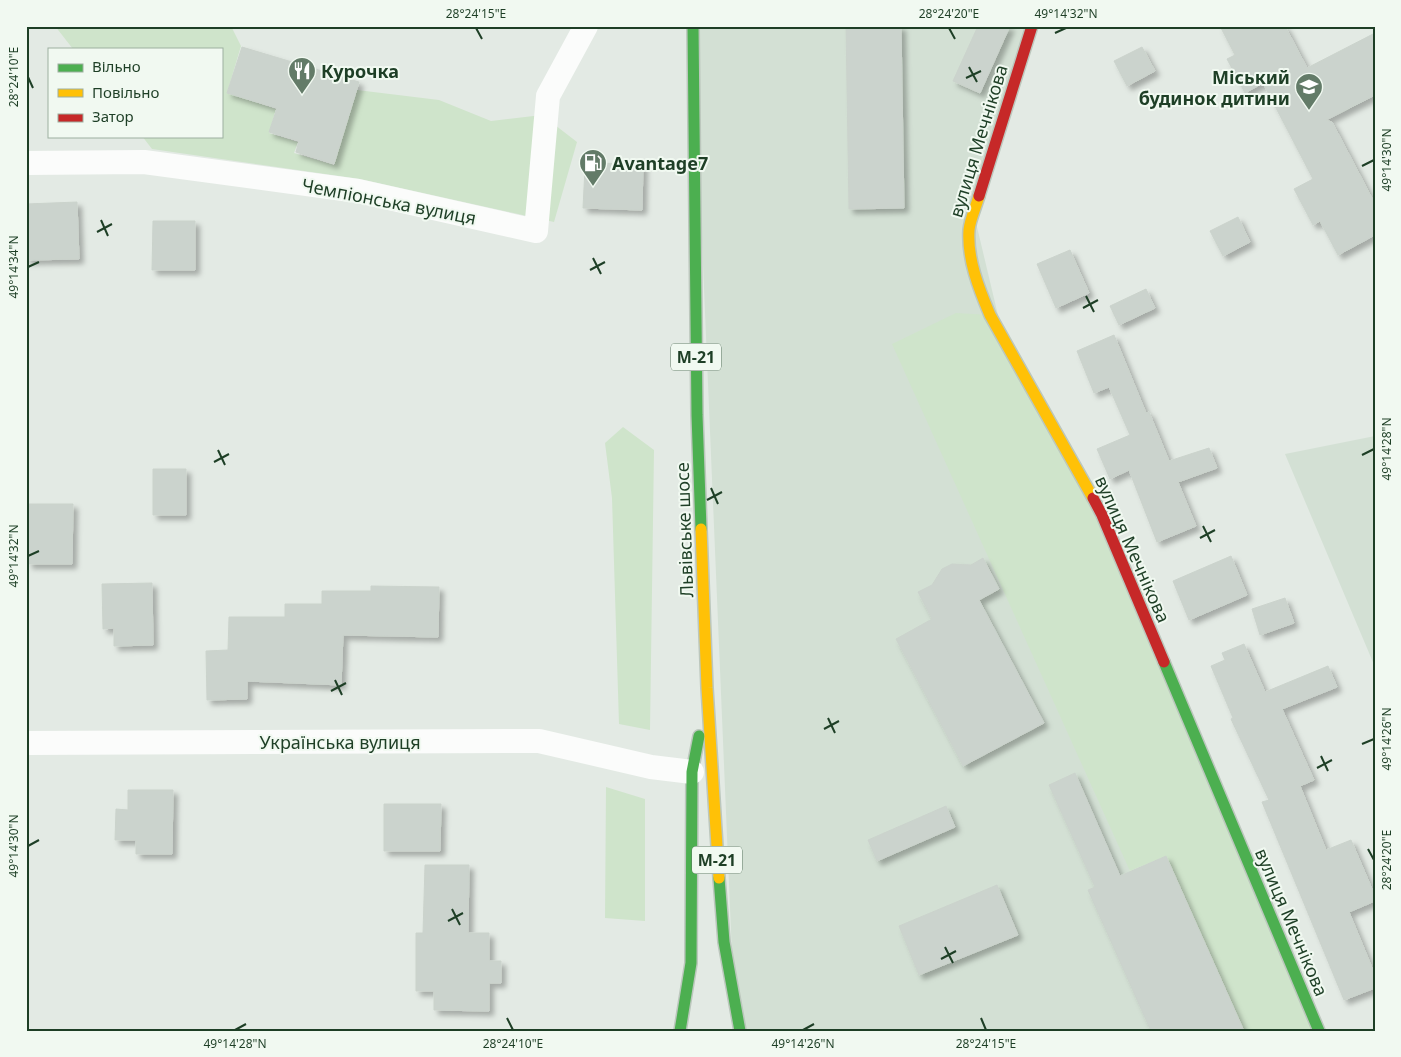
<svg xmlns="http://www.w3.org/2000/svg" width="1401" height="1057" font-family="'Noto Sans',sans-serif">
  <defs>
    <filter id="shadow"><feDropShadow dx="4.5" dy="4.5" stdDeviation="2.5" flood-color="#0004"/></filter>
  </defs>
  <rect width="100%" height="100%" fill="#e3eae4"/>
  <path fill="#d3e0d4" d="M 693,26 L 1032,26 L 973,210 L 1130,871 L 1166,856 L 1244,1031 L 740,1031 L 734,1003 Z
    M 1375,436 L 1375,667 L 1285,454 Z"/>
  <path fill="#cfe4cb" d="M 55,26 L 231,26 L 241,46 L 227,93 L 276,109 L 269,133 L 298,142 L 294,153 L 334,165 L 357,90 L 439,100 L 491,121 L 542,115 L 577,142 L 554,222 L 360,179 L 152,149 L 142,136 L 221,136 L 221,49 L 73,49 Z
    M 956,313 L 990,315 L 1089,490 L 1319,1031 L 1244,1031 L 1166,856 L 1130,871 L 892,344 Z
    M 623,427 L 654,450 L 650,730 L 619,724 L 612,498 L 605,443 Z
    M 606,787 L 645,799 L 645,921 L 605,918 Z"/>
  <path fill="#cbd3cd" stroke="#cbd3cc" filter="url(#shadow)" d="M 846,26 L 901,26 L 904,208 L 849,209 Z
    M 978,26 L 1010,26 L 980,93 L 953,81 Z
    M 1220,26 L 1285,26 L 1307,68 L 1375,33 L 1375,95 L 1326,120 L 1332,122 L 1375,204 L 1375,235 L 1338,255 L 1320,221 L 1313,225 L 1294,189 L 1313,179 L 1263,83 L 1245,93 L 1227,59 L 1235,55 Z
    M 242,47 L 359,82 L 334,164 L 296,152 L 299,141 L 269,132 L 277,108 L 227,93 Z
    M 1142,47 L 1155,71 L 1127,86 L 1114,61 Z
    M 593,163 L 643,164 L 642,210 L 583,208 L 585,168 L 593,168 Z
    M 77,202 L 79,259 L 26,260 L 26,204 Z
    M 1238,217 L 1250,242 L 1223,256 L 1210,231 Z
    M 153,221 L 195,221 L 195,270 L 152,270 Z
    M 1070,250 L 1089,293 L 1056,308 L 1037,264 Z
    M 1146,289 L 1155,308 L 1119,325 L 1110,306 Z
    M 1114,335 L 1146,413 L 1149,412 L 1169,461 L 1209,448 L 1217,468 L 1178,482 L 1196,526 L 1157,542 L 1129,470 L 1110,479 L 1097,449 L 1130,435 L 1109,387 L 1094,393 L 1077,351 Z
    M 153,469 L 186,469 L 186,515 L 153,515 Z
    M 28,504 L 73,504 L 72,564 L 28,564 Z
    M 1231,556 L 1247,595 L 1189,620 L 1173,581 Z
    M 983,558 L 999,589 L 979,600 L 1044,723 L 963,766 L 896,639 L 932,619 L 918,592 L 932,585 L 942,569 L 952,564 L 971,565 Z
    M 152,583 L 153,645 L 114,646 L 114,628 L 103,629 L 102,584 Z
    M 371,586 L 439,587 L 438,637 L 343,635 L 341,685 L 247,681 L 247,699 L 207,700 L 206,651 L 228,650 L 229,617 L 285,617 L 285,604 L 322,604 L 322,591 L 371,591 Z
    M 1285,598 L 1294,623 L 1260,635 L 1252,609 Z
    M 1244,644 L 1265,692 L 1328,666 L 1337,687 L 1282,709 L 1314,780 L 1300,786 L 1326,850 L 1351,840 L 1375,896 L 1375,901 L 1349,912 L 1375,975 L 1375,988 L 1344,1000 L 1262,802 L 1269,800 L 1231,719 L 1233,718 L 1211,666 L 1225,660 L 1222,653 Z
    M 1075,773 L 1120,876 L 1166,856 L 1244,1031 L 1151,1031 L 1088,890 L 1095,887 L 1049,785 Z
    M 128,790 L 173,790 L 172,854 L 136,854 L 136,840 L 115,840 L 116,809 L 128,810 Z
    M 384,804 L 441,804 L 440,851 L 384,851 Z
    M 946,806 L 955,827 L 877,861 L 868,840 Z
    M 425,865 L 469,865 L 468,933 L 489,933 L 489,961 L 501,961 L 501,983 L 489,983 L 489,1011 L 434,1010 L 434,991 L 416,991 L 416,933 L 423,933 Z
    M 997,885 L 1018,935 L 919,975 L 899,926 Z"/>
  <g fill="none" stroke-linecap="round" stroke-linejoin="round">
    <defs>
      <path id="fast" d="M 693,26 L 697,415 L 701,529
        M 1164,662 L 1319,1031
        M 719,878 L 724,942 L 740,1031
        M 680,1031 L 691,963 L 692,772 L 699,736"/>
      <path id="slow" d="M 979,196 C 976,207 970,219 969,230 C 967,259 979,289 990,315 L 1093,498
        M 701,529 L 707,688 L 719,878"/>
      <path id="jam" d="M 979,196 L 1032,26
        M 1093,498 L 1102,515 L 1164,662"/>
    </defs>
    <use href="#fast" stroke="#bcc7bd" stroke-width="14"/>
    <use href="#slow" stroke="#bcc7bd" stroke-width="14"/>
    <use href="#jam" stroke="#bcc7bd" stroke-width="14"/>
    <path stroke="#fbfcfb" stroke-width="24" d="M 26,163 L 144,162 L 358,191 L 536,231 L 548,96 L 586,26
      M 26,743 L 539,741 L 651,767 L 692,772"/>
    <use href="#fast" stroke="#4caf50" stroke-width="11"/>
    <use href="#slow" stroke="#ffc107" stroke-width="11"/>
    <use href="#jam" stroke="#c62828" stroke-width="11"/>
  </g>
  <path fill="none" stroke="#1e3f26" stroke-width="2" d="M 476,28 L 482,39M 949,28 L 955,39M 1055,33 L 1066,28M 969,67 L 977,82M 28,77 L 33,88M 966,78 L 981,71M 1362,166 L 1374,160M 101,220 L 108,236M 97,232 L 112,224M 593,258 L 601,274M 28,267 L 39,262M 590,270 L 605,262M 1086,296 L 1094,312M 1083,308 L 1098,300M 218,450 L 225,465M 1362,455 L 1374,449M 214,462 L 229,454M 711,488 L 718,504M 707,500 L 722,492M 1203,526 L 1211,542M 1200,538 L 1215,530M 28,556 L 39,551M 335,680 L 342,695M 331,691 L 346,683M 828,718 L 835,733M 824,729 L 839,721M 1362,744 L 1374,739M 1321,756 L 1328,771M 1317,768 L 1332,760M 28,846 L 39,840M 1368,849 L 1374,860M 452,909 L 460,925M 448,921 L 463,913M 945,947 L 953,963M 941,959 L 956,951M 507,1018 L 513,1030M 981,1018 L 986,1030M 235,1030 L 246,1024M 803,1030 L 814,1024"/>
  <defs>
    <symbol id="restaurant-pin" viewBox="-11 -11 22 30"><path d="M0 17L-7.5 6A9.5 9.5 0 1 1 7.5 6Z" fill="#637b68" stroke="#f1f9f1"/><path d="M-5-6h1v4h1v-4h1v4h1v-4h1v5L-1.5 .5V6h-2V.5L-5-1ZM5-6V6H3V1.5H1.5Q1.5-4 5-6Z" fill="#fff"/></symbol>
    <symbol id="school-pin" viewBox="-11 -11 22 30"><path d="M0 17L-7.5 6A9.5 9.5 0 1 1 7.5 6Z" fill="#637b68" stroke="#f1f9f1"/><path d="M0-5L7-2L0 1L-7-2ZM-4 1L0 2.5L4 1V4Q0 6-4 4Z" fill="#fff"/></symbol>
    <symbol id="fuel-pin" viewBox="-11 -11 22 30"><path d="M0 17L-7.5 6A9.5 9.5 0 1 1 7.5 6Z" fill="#637b68" stroke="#f1f9f1"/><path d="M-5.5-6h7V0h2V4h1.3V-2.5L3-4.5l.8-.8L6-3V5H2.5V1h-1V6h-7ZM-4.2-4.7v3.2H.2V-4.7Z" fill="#fff"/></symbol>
  </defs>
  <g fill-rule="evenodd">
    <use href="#restaurant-pin" x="286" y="55" width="32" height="43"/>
    <use href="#school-pin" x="1293" y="71" width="32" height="43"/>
    <use href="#fuel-pin" x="577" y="147" width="32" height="43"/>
  </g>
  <g text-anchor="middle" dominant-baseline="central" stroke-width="4" stroke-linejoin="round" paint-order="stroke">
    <g fill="#f1f9f1" stroke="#5d7763" stroke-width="1">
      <rect x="671" y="343.5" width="50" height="27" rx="4"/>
      <rect x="692" y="846.5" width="50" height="27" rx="4"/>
    </g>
    <g font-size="16" font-weight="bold" fill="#1e3f26">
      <text x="696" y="357">М-21</text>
      <text x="717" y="860">М-21</text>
    </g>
    <g font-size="18" font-weight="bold" fill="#1e3f26" stroke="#f1f9f1" text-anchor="start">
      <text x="321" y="71">Курочка</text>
      <text x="1290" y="77" text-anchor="end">Міський<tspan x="1290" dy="21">будинок дитини</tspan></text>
      <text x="612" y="163">Avantage7</text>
    </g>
    <g font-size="18" fill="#1e3f26" stroke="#f1f9f1">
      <text transform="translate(978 141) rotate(-73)">вулиця Мечнікова</text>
      <text transform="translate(389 201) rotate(11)">Чемпіонська вулиця</text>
      <text transform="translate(684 530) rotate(-92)">Львівське шосе</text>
      <text transform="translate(1133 549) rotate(66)">вулиця Мечнікова</text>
      <text x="340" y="742">Українська вулиця</text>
      <text transform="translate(1292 922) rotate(67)">вулиця Мечнікова</text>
    </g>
  </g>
  <rect width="1401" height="1057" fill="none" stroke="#f1f9f1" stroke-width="55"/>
  <rect x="48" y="48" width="175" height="90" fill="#f1f9f1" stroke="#9dafa0"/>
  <rect x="58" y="64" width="25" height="8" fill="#4caf50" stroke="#9dafa0"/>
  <text x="92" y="72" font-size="15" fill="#1e3f26">Вільно</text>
  <rect x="58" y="89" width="25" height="8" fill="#ffc107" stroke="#9dafa0"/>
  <text x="92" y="98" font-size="15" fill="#1e3f26">Повільно</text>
  <rect x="58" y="114" width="25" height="8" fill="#c62828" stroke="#9dafa0"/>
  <text x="92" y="122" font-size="15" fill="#1e3f26">Затор</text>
  <rect x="28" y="28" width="1346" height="1002" fill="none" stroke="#1e3f26" stroke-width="2"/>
  <g font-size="12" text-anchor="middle" fill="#1e3f26">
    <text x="476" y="18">28°24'15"E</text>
    <text x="949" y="18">28°24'20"E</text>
    <text x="1066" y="18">49°14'32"N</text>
    <text transform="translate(14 77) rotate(-90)" y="4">28°24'10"E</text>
    <text transform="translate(1387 160) rotate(-90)" y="4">49°14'30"N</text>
    <text transform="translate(14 267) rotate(-90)" y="4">49°14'34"N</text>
    <text transform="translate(1387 449) rotate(-90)" y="4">49°14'28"N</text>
    <text transform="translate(14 556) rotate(-90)" y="4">49°14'32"N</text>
    <text transform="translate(1387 739) rotate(-90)" y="4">49°14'26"N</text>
    <text transform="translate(14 846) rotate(-90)" y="4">49°14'30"N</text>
    <text transform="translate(1387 860) rotate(-90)" y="4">28°24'20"E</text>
    <text x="235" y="1048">49°14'28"N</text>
    <text x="513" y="1048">28°24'10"E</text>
    <text x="803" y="1048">49°14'26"N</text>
    <text x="986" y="1048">28°24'15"E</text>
  </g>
</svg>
